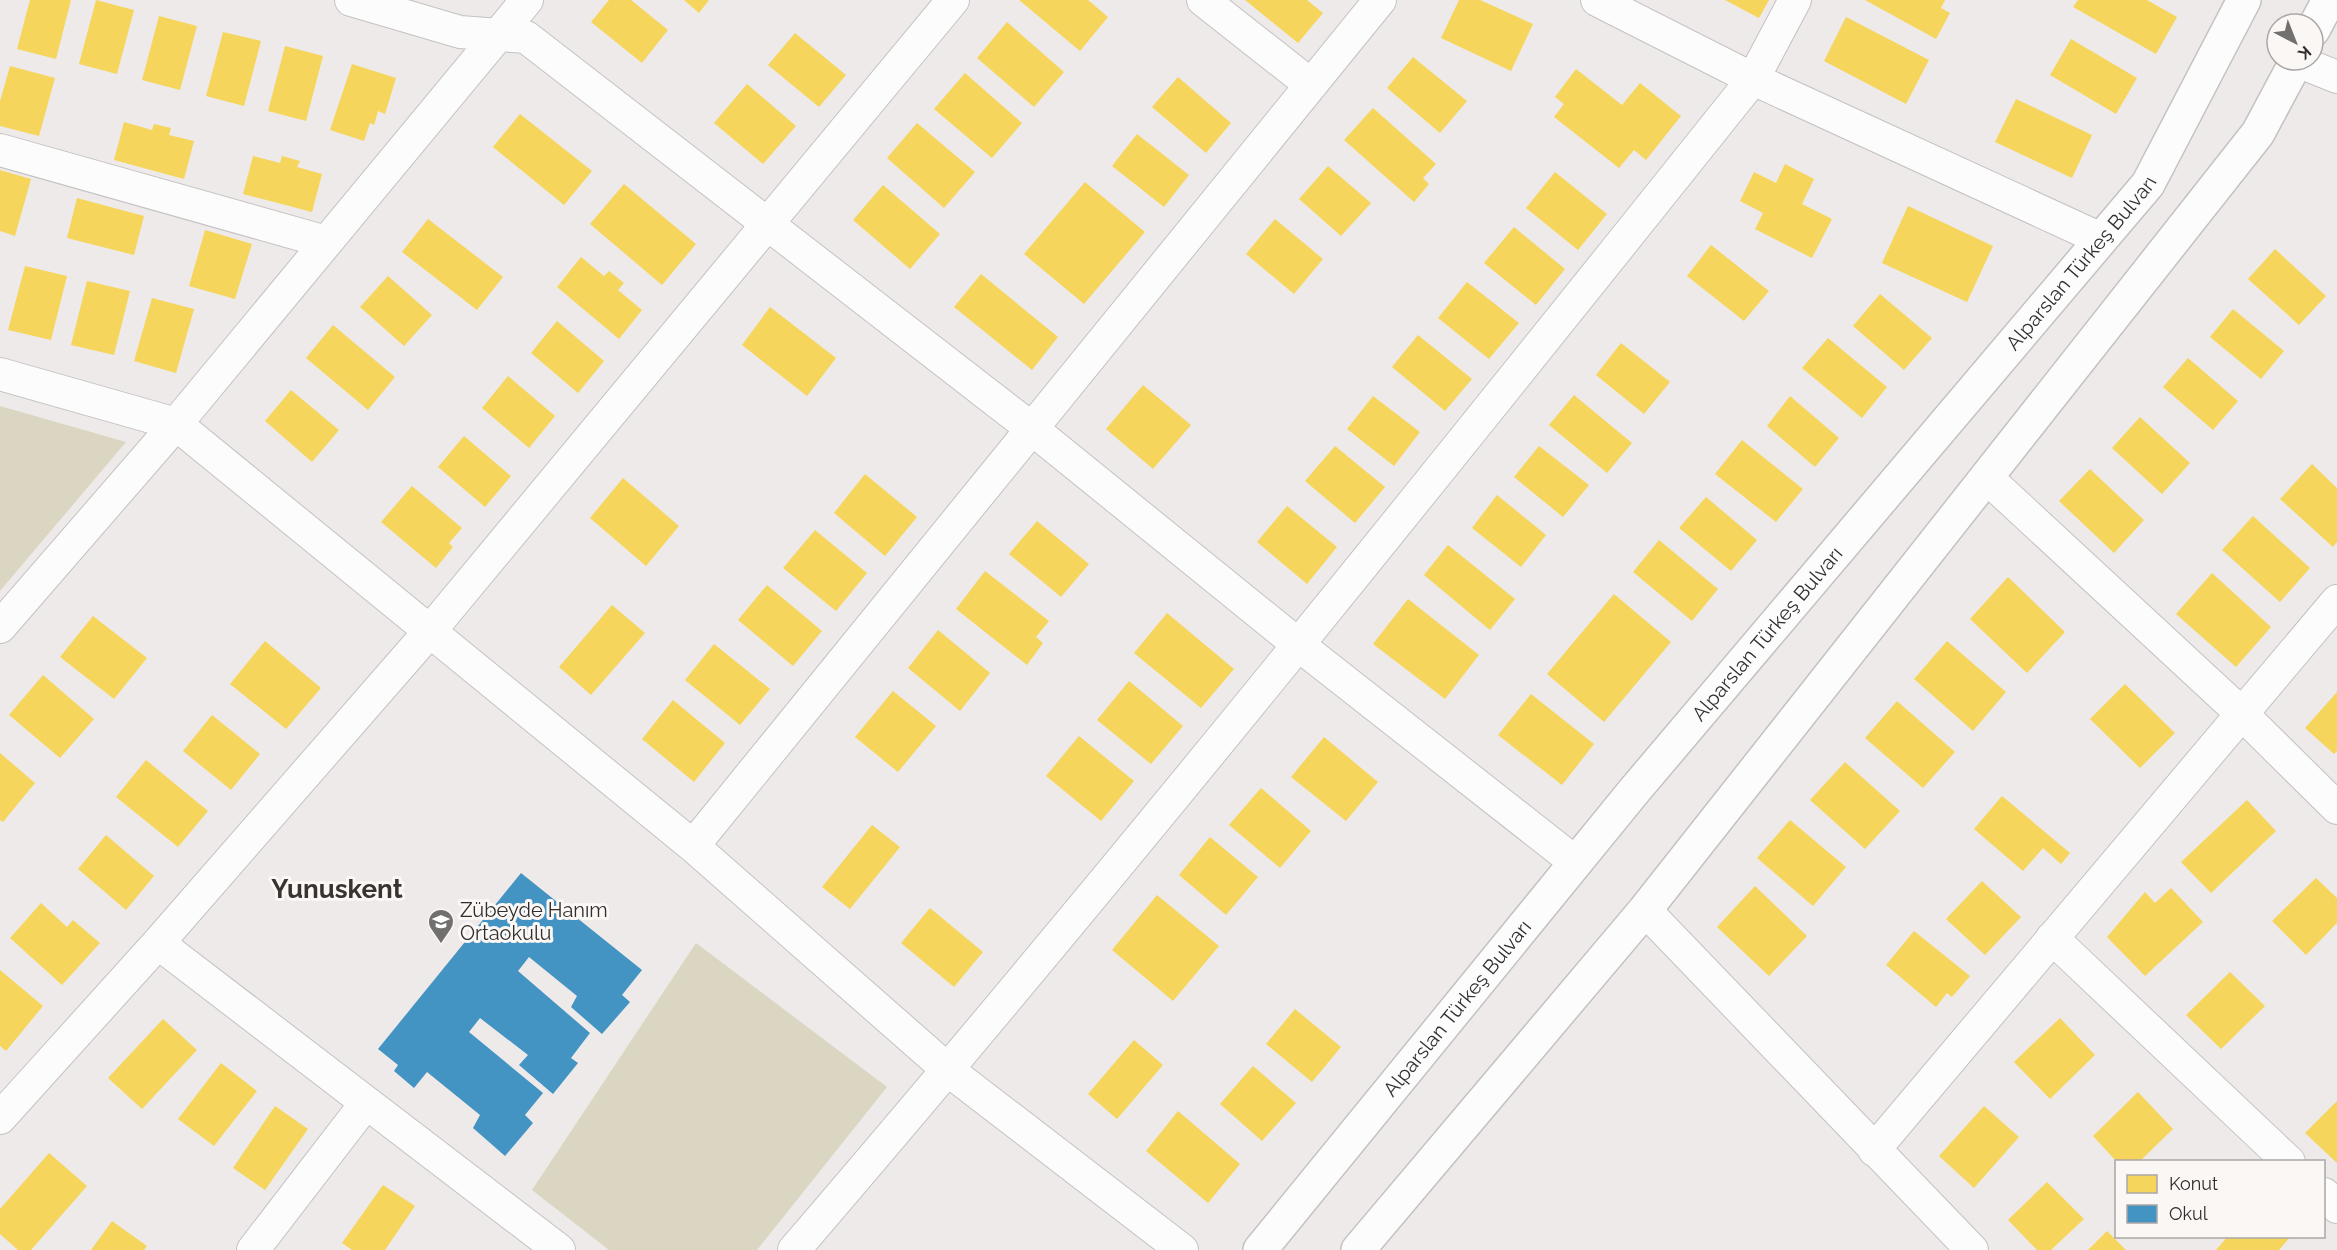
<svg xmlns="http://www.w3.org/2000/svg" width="2337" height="1250" font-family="Raleway,sans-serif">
  <rect width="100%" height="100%" fill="#edeae9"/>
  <path fill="#dad6c1" d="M 0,406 L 126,442 L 0,591 Z
    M 696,943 L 887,1087 L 757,1250 L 609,1250 L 532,1190 Z"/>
  <path fill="#f6d55c" d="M 30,0 L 71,0 L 56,59 L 17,49 Z
    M 96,0 L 134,10 L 117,74 L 79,64 Z
    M 609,0 L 631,0 L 668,30 L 642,63 L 591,22 Z
    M 684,0 L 709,0 L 699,13 Z
    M 1019,0 L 1088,0 L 1108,17 L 1080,51 Z
    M 1245,0 L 1307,0 L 1323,13 L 1298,43 Z
    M 1459,0 L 1480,0 L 1533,24 L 1511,71 L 1441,38 Z
    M 1725,0 L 1769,0 L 1759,18 Z
    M 1865,0 L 1945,0 L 1941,8 L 1950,13 L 1936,39 Z
    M 2078,0 L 2147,0 L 2177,17 L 2156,54 L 2073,7 Z
    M 159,16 L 197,26 L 180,90 L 142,80 Z
    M 1846,17 L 1929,60 L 1906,104 L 1824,61 Z
    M 1007,22 L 1064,72 L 1034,107 L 977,58 Z
    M 223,32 L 261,41 L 244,106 L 206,96 Z
    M 795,33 L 846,75 L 819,107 L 768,65 Z
    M 2071,39 L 2137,78 L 2116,114 L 2050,75 Z
    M 285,46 L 323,56 L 306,121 L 268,111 Z
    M 1413,57 L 1467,101 L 1440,133 L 1387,88 Z
    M 352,64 L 396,78 L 385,114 L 378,111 L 374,125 L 370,123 L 364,141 L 330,130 Z
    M 10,66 L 55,78 L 39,136 L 0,126 L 0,101 Z
    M 1576,69 L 1622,105 L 1640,83 L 1681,116 L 1646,160 L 1634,150 L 1619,168 L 1554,117 L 1564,104 L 1555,97 Z
    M 965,73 L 1022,123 L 992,158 L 934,109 Z
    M 1178,77 L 1231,123 L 1206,153 L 1152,107 Z
    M 747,84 L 796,126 L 763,164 L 714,123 Z
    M 2016,99 L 2092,135 L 2072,178 L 1995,142 Z
    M 1373,108 L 1436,164 L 1423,178 L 1429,184 L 1414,202 L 1344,140 Z
    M 520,114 L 592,171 L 564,205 L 493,147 Z
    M 124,122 L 152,130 L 154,124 L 171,128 L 169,135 L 194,141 L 184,179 L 114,160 Z
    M 917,123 L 975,172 L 944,208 L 887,158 Z
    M 1137,134 L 1189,175 L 1164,207 L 1112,166 Z
    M 253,156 L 280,163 L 282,156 L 300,161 L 297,167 L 322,174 L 312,212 L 243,194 Z
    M 1785,164 L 1814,179 L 1802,204 L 1832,219 L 1812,258 L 1755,229 L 1763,213 L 1740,201 L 1754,172 L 1776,183 Z
    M 1328,166 L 1371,203 L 1341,236 L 1299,199 Z
    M 0,170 L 31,179 L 15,236 L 0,231 Z
    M 1555,172 L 1607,214 L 1578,250 L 1526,208 Z
    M 1085,182 L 1145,232 L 1084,304 L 1024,254 Z
    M 624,184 L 696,244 L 662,285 L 590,224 Z
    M 883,185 L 940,234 L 910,269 L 853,220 Z
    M 77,198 L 144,216 L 134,255 L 67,238 Z
    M 1908,206 L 1993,246 L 1967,302 L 1882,263 Z
    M 428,219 L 503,277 L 477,310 L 402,252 Z
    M 1275,219 L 1323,259 L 1294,294 L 1246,254 Z
    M 1514,227 L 1565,269 L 1536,305 L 1484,263 Z
    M 205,230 L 252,244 L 235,299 L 189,286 Z
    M 1711,245 L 1769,291 L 1744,321 L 1687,276 Z
    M 2275,249 L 2326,296 L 2299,325 L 2248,279 Z
    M 581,257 L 604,276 L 609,271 L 624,283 L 618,290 L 642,310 L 619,339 L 557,287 Z
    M 25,266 L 67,276 L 51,340 L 8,330 Z
    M 981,274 L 1058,337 L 1032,370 L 954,307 Z
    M 388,276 L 432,315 L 404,346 L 360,307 Z
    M 87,281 L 130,291 L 114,355 L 71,345 Z
    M 1467,282 L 1519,323 L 1489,359 L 1438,318 Z
    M 1880,294 L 1932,338 L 1904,370 L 1853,326 Z
    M 152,298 L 194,309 L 176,373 L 134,361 Z
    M 770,307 L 836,358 L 807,396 L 742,345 Z
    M 2233,309 L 2284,351 L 2261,379 L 2210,337 Z
    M 557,321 L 604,361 L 578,393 L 531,353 Z
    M 333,325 L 395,377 L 368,410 L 306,358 Z
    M 1418,335 L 1472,379 L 1445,411 L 1392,367 Z
    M 1828,338 L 1887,387 L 1862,418 L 1802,368 Z
    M 1621,343 L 1670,382 L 1644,414 L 1596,375 Z
    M 2188,358 L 2238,401 L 2213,430 L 2163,387 Z
    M 508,376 L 555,416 L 529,448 L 482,408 Z
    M 1143,385 L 1191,425 L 1153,469 L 1106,429 Z
    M 291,390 L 339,430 L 312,462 L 265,421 Z
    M 1574,395 L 1632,443 L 1607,473 L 1549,425 Z
    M 1373,396 L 1420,432 L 1394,466 L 1347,429 Z
    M 1790,396 L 1839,438 L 1815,467 L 1767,426 Z
    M 2140,417 L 2190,463 L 2162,494 L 2112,448 Z
    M 464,436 L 511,476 L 485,507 L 438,467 Z
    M 1742,440 L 1803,489 L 1776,522 L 1715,474 Z
    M 1335,446 L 1385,487 L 1355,523 L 1305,481 Z
    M 1539,446 L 1589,485 L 1563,517 L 1514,477 Z
    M 2312,464 L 2337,488 L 2337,542 L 2333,547 L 2280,499 Z
    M 2090,469 L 2144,520 L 2114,553 L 2059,501 Z
    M 865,474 L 917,517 L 885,556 L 834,513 Z
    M 623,478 L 679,526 L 646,566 L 590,518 Z
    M 412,486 L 462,528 L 449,543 L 453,547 L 436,568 L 381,522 Z
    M 1497,495 L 1546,535 L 1521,567 L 1472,528 Z
    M 1706,497 L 1757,540 L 1731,571 L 1679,528 Z
    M 1287,506 L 1337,547 L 1307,584 L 1257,542 Z
    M 2253,516 L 2310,568 L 2280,602 L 2222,550 Z
    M 1037,521 L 1089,564 L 1061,597 L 1009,554 Z
    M 815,530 L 867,573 L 836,611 L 783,568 Z
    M 1659,540 L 1718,589 L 1692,621 L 1633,572 Z
    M 1448,545 L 1515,599 L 1490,630 L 1424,575 Z
    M 985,571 L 1049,621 L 1036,637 L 1043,643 L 1027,665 L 956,609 Z
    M 2212,573 L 2271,627 L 2236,667 L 2176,614 Z
    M 2008,577 L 2065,632 L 2027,673 L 1970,619 Z
    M 767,585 L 822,631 L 793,666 L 738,620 Z
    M 1614,594 L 1671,642 L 1604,722 L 1547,674 Z
    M 1408,599 L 1479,655 L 1445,699 L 1373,644 Z
    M 612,605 L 645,633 L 591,695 L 559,667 Z
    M 1167,613 L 1234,669 L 1201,708 L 1134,653 Z
    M 93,616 L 147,658 L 114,699 L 60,657 Z
    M 938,630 L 990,673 L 960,711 L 908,668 Z
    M 265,641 L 321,688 L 286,729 L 230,684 Z
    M 1947,641 L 2006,692 L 1973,731 L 1914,679 Z
    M 714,644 L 770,689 L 740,725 L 685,680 Z
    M 43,675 L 94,719 L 60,758 L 9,715 Z
    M 1129,681 L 1183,726 L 1151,764 L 1097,720 Z
    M 2125,684 L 2175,733 L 2140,768 L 2090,719 Z
    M 893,691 L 936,726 L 898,772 L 855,737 Z
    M 2337,692 L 2337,751 L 2334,754 L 2305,728 Z
    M 1531,694 L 1594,744 L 1562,785 L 1498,735 Z
    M 673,700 L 725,743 L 694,782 L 642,739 Z
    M 1897,701 L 1955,752 L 1923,788 L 1865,738 Z
    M 212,715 L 260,754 L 231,790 L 183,751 Z
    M 1079,736 L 1134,781 L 1101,821 L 1046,776 Z
    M 1324,737 L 1378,782 L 1346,821 L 1291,777 Z
    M 0,753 L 35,783 L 3,822 L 0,820 Z
    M 146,760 L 208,811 L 178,847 L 116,797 Z
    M 1845,762 L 1900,811 L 1865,849 L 1810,800 Z
    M 1261,788 L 1311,831 L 1280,868 L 1229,825 Z
    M 2002,796 L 2070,853 L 2061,864 L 2043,848 L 2023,871 L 1974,829 Z
    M 2247,800 L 2276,831 L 2211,893 L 2181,862 Z
    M 1790,820 L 1846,867 L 1813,906 L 1757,858 Z
    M 872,825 L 900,847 L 850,909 L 822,887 Z
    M 106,835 L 154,876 L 126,910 L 78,869 Z
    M 1210,837 L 1258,877 L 1226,915 L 1179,875 Z
    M 2316,878 L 2337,898 L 2337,923 L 2306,955 L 2272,921 Z
    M 1982,881 L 2021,917 L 1985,955 L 1946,919 Z
    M 1755,886 L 1807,936 L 1769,976 L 1717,927 Z
    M 2171,888 L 2203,922 L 2145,976 L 2107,937 L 2145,892 L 2155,903 Z
    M 1157,895 L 1219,946 L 1173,1001 L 1112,950 Z
    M 41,903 L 67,927 L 73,920 L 100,943 L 62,985 L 10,938 Z
    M 930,908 L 983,952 L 954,987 L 901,943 Z
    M 1914,931 L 1970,976 L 1952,997 L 1947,993 L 1936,1007 L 1886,965 Z
    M 0,970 L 43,1006 L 6,1051 L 0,1046 Z
    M 2230,972 L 2265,1006 L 2221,1049 L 2186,1015 Z
    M 1295,1009 L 1341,1047 L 1312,1082 L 1266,1044 Z
    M 2060,1018 L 2095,1055 L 2050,1099 L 2014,1062 Z
    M 163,1019 L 197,1050 L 142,1109 L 108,1078 Z
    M 1134,1040 L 1163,1065 L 1117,1119 L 1088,1094 Z
    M 221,1063 L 257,1091 L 214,1146 L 178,1119 Z
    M 1253,1066 L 1296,1103 L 1262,1141 L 1220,1104 Z
    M 2138,1092 L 2173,1129 L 2139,1162 L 2117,1162 L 2093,1136 Z
    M 2337,1101 L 2337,1163 L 2305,1133 Z
    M 275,1106 L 308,1129 L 265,1190 L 233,1168 Z
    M 1984,1106 L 2019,1137 L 1974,1188 L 1939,1156 Z
    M 1178,1111 L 1240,1164 L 1208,1203 L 1146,1151 Z
    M 49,1153 L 87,1186 L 31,1250 L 18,1250 L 0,1234 L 0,1209 Z
    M 2047,1182 L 2084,1219 L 2051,1250 L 2037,1250 L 2008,1220 Z
    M 383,1185 L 415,1206 L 385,1250 L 352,1250 L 342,1243 Z
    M 112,1221 L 147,1246 L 144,1250 L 91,1250 Z
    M 2107,1231 L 2126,1250 L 2088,1250 Z
    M 2228,1236 L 2291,1236 L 2279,1250 L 2216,1250 Z"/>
  <path fill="#4393c3" d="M 521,873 L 642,970 L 622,995 L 630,1002 L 602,1034 L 571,1007 L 577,996 L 529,957 L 518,971 L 590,1033 L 571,1058 L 578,1063 L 553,1094 L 519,1065 L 528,1055 L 480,1018 L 469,1032 L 543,1093 L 525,1115 L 533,1123 L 505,1156 L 473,1128 L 480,1115 L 427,1072 L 414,1088 L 394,1071 L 398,1065 L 378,1049 Z"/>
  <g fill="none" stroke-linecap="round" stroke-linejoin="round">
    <defs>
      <path id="street" d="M 351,0 L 460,32 L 526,37 L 1031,428 L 1300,646 L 1575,862
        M 1203,0 L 1311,85
        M 1597,0 L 1753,79 L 2101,239
        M 2297,61 L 2337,77
        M 0,150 L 326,242
        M 0,374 L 176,424 L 693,846 L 948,1070 L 1182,1250
        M 1986,477 L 2241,713 L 2337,808
        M 0,627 L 176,424 L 527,0
        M 693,846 L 1380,0
        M 1645,910 L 1972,1250
        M 2052,938 L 2289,1162
        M 158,943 L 559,1250
        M 0,1118 L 158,943 L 430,631 L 953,0
        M 1874,1150 L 2337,601
        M 2324,1194 L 2337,1207
        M 253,1250 L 366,1103
        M 794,1250 C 1123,867 1438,473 1753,79 L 1795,0"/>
      <g id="secondary">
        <path d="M 2313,30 L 2329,0"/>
        <path id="s1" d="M 1260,1250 L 1634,791 L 2148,184 L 2244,0"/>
        <path d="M 1358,1250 L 1645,910 L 2258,133 L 2297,60"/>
      </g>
    </defs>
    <use href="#street" stroke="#c4c2c1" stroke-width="34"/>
    <use href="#secondary" stroke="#c4c2c1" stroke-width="36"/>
    <use href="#street" stroke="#fcfcfc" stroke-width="32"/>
    <use href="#secondary" stroke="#fcfcfc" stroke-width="33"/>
  </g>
  <defs>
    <symbol id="school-pin" viewBox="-11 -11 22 30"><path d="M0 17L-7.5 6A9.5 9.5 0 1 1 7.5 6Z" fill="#72706f" stroke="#fbf7f5"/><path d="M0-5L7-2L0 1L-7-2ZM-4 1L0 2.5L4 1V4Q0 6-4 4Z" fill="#fff"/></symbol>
  </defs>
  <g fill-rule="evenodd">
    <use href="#school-pin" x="426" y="907" width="30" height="40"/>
  </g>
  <g text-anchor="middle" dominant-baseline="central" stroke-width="6" stroke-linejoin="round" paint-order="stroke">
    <g font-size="20" fill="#302e2e" stroke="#fbf7f5">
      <text stroke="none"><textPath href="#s1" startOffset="1284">Alparslan Türkeş Bulvarı</textPath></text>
      <text stroke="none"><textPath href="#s1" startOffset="798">Alparslan Türkeş Bulvarı</textPath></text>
      <text stroke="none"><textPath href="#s1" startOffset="312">Alparslan Türkeş Bulvarı</textPath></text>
    </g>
    <g font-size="20" fill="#302e2e" stroke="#fbf7f5" text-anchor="start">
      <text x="460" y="910">Zübeyde Hanım<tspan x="460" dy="23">Ortaokulu</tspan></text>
    </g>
    <g font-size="26" font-weight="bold" fill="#373432" stroke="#fbf7f5">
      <text x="337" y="889">Yunuskent</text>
    </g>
  </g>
  <rect x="2115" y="1160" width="210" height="78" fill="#fbf7f5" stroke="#aaa7a5" stroke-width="1.5"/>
  <rect x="2127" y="1175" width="30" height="18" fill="#f6d55c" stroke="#aaa7a5" stroke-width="1.5"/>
  <text x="2169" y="1190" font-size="18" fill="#302e2e">Konut</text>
  <rect x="2127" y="1205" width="30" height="18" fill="#4393c3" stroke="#aaa7a5" stroke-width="1.5"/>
  <text x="2169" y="1220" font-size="18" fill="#302e2e">Okul</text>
  <g transform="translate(2295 42) rotate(138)"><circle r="28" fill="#fbf7f5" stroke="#aaa7a5" stroke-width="1.5"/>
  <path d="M0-4.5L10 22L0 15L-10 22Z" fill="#72706f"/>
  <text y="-9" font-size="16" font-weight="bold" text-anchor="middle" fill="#302e2e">K</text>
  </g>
</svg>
